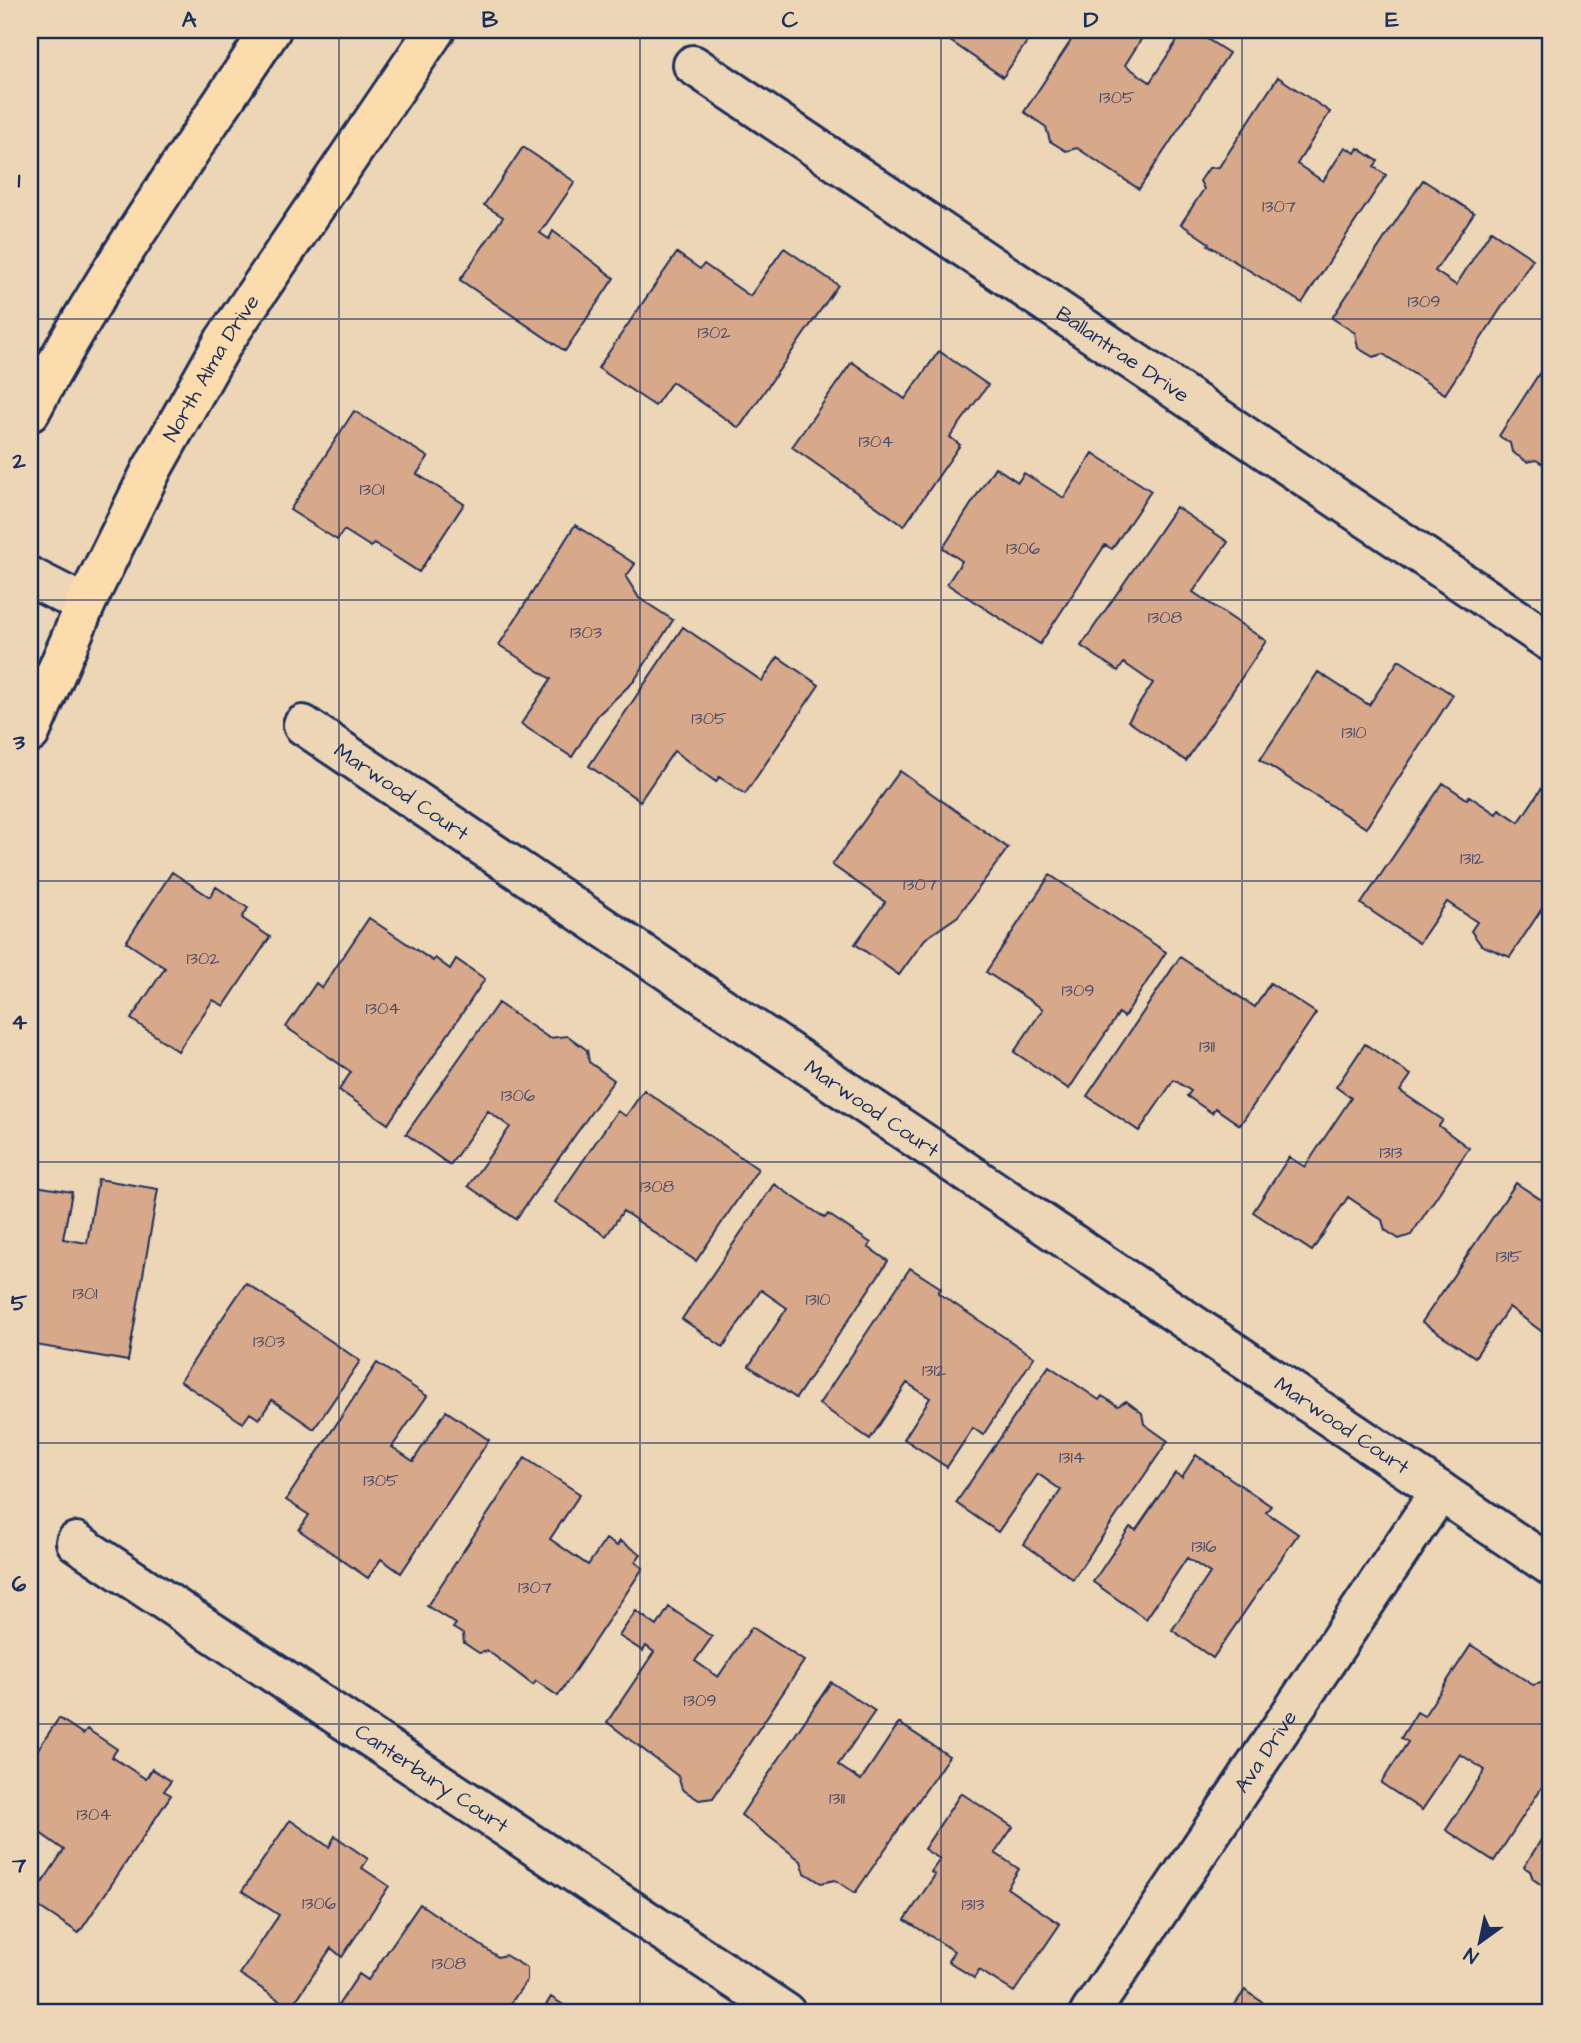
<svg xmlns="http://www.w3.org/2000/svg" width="1581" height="2043" font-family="'Architects Daughter',sans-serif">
  <rect width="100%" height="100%" fill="#edd6b6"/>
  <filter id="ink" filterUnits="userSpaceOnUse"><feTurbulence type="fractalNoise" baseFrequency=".0143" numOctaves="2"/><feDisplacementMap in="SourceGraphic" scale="14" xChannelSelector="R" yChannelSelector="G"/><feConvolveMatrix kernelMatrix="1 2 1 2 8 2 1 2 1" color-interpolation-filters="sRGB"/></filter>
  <g filter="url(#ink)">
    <path fill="#d8a88a" stroke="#1b2f5e" stroke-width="2" d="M 925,30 L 1035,30 L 1003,77 L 934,30 L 932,34 Z
      M 1078,30 L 1147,30 L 1125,65 L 1150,82 L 1184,30 L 1193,30 L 1229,53 L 1139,189 L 1077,148 L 1066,151 L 1050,141 L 1046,127 L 1024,112 Z
      M 1278,77 L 1330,112 L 1297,164 L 1323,181 L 1345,147 L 1355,153 L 1358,148 L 1378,161 L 1374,167 L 1386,175 L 1302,303 L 1208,245 L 1209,243 L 1181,224 L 1204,189 L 1200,181 L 1209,168 L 1219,167 Z
      M 523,147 L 575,182 L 540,233 L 549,239 L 553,231 L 614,278 L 565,351 L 460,280 L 503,217 L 484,205 Z
      M 1423,180 L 1474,213 L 1435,271 L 1456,285 L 1491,231 L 1533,259 L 1445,394 L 1383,354 L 1373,357 L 1358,348 L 1355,333 L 1332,318 Z
      M 784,248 L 838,285 L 739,428 L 672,382 L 655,406 L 598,368 L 677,253 L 700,269 L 704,264 L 750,296 Z
      M 939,351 L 988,385 L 950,437 L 960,445 L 904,526 L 792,447 L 852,362 L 905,399 Z
      M 1551,355 L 1551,464 L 1548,462 L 1546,466 L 1536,460 L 1527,462 L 1512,452 L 1510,443 L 1499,436 Z
      M 354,411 L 428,457 L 417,474 L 464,504 L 419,572 L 374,543 L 371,547 L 344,530 L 337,540 L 290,510 Z
      M 1093,453 L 1151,491 L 1112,549 L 1105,545 L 1040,644 L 947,584 L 962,561 L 943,548 L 995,467 L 1018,482 L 1024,473 L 1064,498 Z
      M 1176,507 L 1228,542 L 1193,592 L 1266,641 L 1186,761 L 1128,721 L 1153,683 L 1124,663 L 1118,671 L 1081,646 Z
      M 575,525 L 635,564 L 626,577 L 639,598 L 673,620 L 634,681 L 598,715 L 572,757 L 521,724 L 551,679 L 499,645 Z
      M 683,627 L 762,681 L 778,657 L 819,685 L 745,794 L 719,777 L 716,782 L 674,751 L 640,801 L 589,766 Z
      M 1399,660 L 1453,695 L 1366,828 L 1260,760 L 1318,672 L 1369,705 Z
      M 900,771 L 1008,848 L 958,916 L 925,939 L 899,975 L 855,944 L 885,902 L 832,865 Z
      M 1551,774 L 1551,895 L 1510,957 L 1481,945 L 1471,931 L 1477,922 L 1447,902 L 1419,943 L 1361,904 L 1443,783 L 1467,799 L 1469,796 L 1496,814 L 1499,809 L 1519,822 Z
      M 172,872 L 210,897 L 216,887 L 248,908 L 242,918 L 270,937 L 224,1006 L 213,1000 L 178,1051 L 131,1019 L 165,968 L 126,942 Z
      M 1050,875 L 1166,952 L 1124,1017 L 1119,1013 L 1069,1089 L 1014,1052 L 1043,1009 L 986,972 Z
      M 369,918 L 433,961 L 435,958 L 450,969 L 456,959 L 485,979 L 388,1124 L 339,1090 L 351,1072 L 286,1027 L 316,983 L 322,988 Z
      M 1180,957 L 1255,1007 L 1270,983 L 1316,1013 L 1240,1125 L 1215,1108 L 1212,1113 L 1187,1096 L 1191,1091 L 1174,1080 L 1139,1131 L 1087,1096 Z
      M 498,1003 L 549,1038 L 568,1036 L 587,1050 L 589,1062 L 614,1080 L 516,1219 L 468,1186 L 510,1127 L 488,1111 L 450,1165 L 406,1134 Z
      M 1365,1044 L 1411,1075 L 1400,1091 L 1443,1120 L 1439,1126 L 1469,1148 L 1411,1235 L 1399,1239 L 1385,1230 L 1382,1220 L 1348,1197 L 1312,1251 L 1253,1212 L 1289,1157 L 1305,1167 L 1351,1098 L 1336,1087 Z
      M 644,1090 L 758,1169 L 696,1261 L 623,1211 L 606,1236 L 555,1202 L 617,1111 L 626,1116 Z
      M 98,1179 L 158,1189 L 128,1361 L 30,1344 L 30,1185 L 72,1192 L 63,1239 L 87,1243 Z
      M 1516,1183 L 1551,1206 L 1551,1333 L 1549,1337 L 1509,1307 L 1475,1357 L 1422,1322 Z
      M 774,1184 L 825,1218 L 828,1214 L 871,1243 L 868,1247 L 888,1261 L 796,1398 L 749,1366 L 787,1308 L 761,1290 L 723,1347 L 682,1319 Z
      M 910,1268 L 941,1288 L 938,1293 L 1034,1357 L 983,1435 L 973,1428 L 947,1467 L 904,1439 L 930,1398 L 907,1383 L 870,1439 L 819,1404 Z
      M 246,1283 L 360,1361 L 314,1429 L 272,1400 L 259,1419 L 250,1413 L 243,1423 L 180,1381 Z
      M 377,1363 L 427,1396 L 392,1447 L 413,1461 L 446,1411 L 489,1440 L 401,1573 L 381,1559 L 368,1578 L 299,1530 L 309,1515 L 286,1500 Z
      M 1049,1366 L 1099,1400 L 1102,1396 L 1118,1406 L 1126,1401 L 1142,1413 L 1144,1424 L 1168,1441 L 1073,1579 L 1024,1544 L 1061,1490 L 1038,1474 L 998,1532 L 956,1503 Z
      M 1196,1455 L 1271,1506 L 1266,1512 L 1298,1534 L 1213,1658 L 1172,1630 L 1210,1573 L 1187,1558 L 1146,1619 L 1093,1582 L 1130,1527 L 1136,1530 L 1175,1473 L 1182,1477 Z
      M 525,1458 L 580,1494 L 550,1539 L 588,1565 L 606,1539 L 617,1546 L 620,1541 L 641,1554 L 635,1562 L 643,1568 L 558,1696 L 536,1681 L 533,1685 L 488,1651 L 479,1653 L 464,1643 L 463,1634 L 453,1628 L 456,1624 L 427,1606 Z
      M 669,1607 L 712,1637 L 695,1661 L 718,1677 L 752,1627 L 804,1661 L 713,1798 L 699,1800 L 682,1789 L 678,1776 L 607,1722 L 654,1652 L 646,1646 L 643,1651 L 619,1636 L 636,1611 L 657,1626 Z
      M 1471,1645 L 1533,1685 L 1545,1682 L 1551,1686 L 1551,1773 L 1494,1861 L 1446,1830 L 1485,1770 L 1460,1754 L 1422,1810 L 1381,1783 L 1408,1742 L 1401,1738 L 1417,1712 L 1424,1716 Z
      M 831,1682 L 875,1711 L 838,1765 L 861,1780 L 899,1723 L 949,1756 L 855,1893 L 835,1880 L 821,1883 L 805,1873 L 801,1861 L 741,1815 Z
      M 59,1718 L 83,1734 L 87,1729 L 117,1749 L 112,1757 L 146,1779 L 152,1769 L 171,1781 L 164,1791 L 171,1795 L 79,1933 L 30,1901 L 64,1850 L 40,1833 L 30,1848 L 30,1761 Z
      M 961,1793 L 1013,1827 L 995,1853 L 1019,1869 L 1007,1888 L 1060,1924 L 1014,1992 L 979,1970 L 974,1978 L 948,1961 L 954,1951 L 905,1920 L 935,1875 L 931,1872 L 940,1859 L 924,1849 Z
      M 290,1820 L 329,1847 L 335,1836 L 368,1859 L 362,1868 L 389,1886 L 342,1957 L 331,1948 L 291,2008 L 240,1974 L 279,1915 L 242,1891 Z
      M 1551,1824 L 1551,1889 L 1549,1890 L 1533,1879 L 1530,1871 L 1524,1867 Z
      M 420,1904 L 498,1957 L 505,1955 L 527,1968 L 527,1980 L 504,2013 L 413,2013 L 403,2007 L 399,2013 L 333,2013 L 359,1974 L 368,1980 Z
      M 1245,1990 L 1278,2013 L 1229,2013 Z
      M 551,1997 L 576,2013 L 541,2013 Z"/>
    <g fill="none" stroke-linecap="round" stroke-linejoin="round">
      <defs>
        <g id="minor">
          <path id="s1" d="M 693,65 L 1551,642"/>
          <path d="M 30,577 L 85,605"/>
          <path id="s2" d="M 303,725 L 1551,1566"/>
          <path id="s3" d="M 76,1542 L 786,2013"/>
          <path id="s4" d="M 1090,2013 L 1440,1491"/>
        </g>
        <g id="major">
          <path d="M 30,412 C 100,279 188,155 271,30"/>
          <path id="s5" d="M 30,733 L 87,601 L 152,469 L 224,341 L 435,30"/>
        </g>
      </defs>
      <use href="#minor" stroke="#1b2f5e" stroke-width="44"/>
      <use href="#major" stroke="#1b2f5e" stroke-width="44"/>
      <use href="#minor" stroke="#edd6b6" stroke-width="38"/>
      <use href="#major" stroke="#fcdcac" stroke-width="38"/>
    </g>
  </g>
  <path fill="none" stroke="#1b2f5e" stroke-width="2" stroke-opacity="0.55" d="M 339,30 L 339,2013M 640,30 L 640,2013M 941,30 L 941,2013M 1242,30 L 1242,2013M 30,319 L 1551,319M 30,600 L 1551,600M 30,881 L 1551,881M 30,1162 L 1551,1162M 30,1443 L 1551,1443M 30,1724 L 1551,1724"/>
  <g text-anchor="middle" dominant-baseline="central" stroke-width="5" stroke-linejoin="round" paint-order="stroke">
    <g font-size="18" fill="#4a4d69">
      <text x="1117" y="97">1305</text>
      <text x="1279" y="206">1307</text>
      <text x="1424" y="301">1309</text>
      <text x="714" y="332">1302</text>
      <text x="876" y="441">1304</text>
      <text x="372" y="489">1301</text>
      <text x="1023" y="548">1306</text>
      <text x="1165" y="617">1308</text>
      <text x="586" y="632">1303</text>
      <text x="709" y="718">1305</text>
      <text x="1354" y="732">1310</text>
      <text x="1472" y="858">1312</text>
      <text x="920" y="884">1307</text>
      <text x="203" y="958">1302</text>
      <text x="1078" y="990">1309</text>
      <text x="383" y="1008">1304</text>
      <text x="1207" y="1046">1311</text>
      <text x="518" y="1095">1306</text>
      <text x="1391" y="1152">1313</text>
      <text x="657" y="1186">1308</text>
      <text x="1509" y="1256">1315</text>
      <text x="85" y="1293">1301</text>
      <text x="818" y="1299">1310</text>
      <text x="269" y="1341">1303</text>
      <text x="934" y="1370">1312</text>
      <text x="1072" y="1457">1314</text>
      <text x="381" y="1480">1305</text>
      <text x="1204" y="1546">1316</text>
      <text x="535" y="1587">1307</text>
      <text x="700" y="1700">1309</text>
      <text x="837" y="1798">1311</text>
      <text x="94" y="1814">1304</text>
      <text x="319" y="1903">1306</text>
      <text x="973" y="1904">1313</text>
      <text x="449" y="1963">1308</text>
    </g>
    <g font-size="21" fill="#1b2f5e" stroke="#edd6b6">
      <text stroke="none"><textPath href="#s1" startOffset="518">Ballantrae Drive</textPath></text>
      <text stroke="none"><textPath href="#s5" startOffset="408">North Alma Drive</textPath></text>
      <text stroke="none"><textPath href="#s2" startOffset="119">Marwood Court</textPath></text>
      <text stroke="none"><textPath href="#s2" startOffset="686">Marwood Court</textPath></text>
      <text stroke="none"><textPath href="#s2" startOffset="1253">Marwood Court</textPath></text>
      <text stroke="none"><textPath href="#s4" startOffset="315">Ava Drive</textPath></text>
      <text stroke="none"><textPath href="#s3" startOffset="427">Canterbury Court</textPath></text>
    </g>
  </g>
  <rect width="1581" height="2043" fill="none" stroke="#edd6b6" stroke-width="77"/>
  <g transform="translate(1480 1942) rotate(213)" stroke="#edd6b6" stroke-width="5" paint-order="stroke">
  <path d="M0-5L12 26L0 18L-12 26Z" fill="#1b2f5e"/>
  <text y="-10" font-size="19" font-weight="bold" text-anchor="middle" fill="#1b2f5e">N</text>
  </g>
  <rect x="38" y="38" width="1504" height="1966" fill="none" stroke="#1b2f5e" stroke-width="2.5"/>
  <g font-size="23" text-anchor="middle" font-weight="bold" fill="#1b2f5e">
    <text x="189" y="27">A</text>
    <text x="490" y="27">B</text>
    <text x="790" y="27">C</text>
    <text x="1091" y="27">D</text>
    <text x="1392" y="27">E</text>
    <text x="19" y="187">1</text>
    <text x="19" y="468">2</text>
    <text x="19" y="749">3</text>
    <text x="19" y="1029">4</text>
    <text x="19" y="1310">5</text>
    <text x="19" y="1591">6</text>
    <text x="19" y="1872">7</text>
  </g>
</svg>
